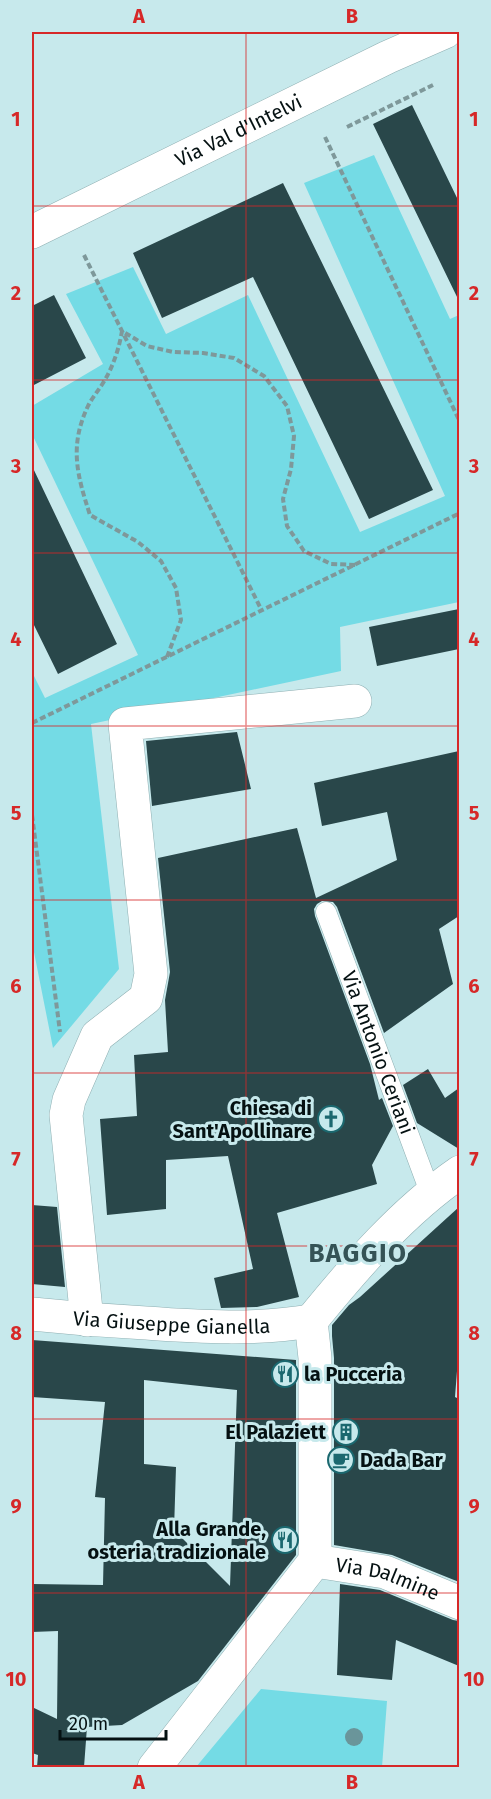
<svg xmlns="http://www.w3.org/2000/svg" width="491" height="1799" font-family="'Fira Sans',sans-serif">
  <rect width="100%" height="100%" fill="#c7e9ec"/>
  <path fill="#74dbe5" d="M 374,155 L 450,319 L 459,315 L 459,602 L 340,627 L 341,671 L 91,724 L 119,969 L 53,1048 L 32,942 L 32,672 L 45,698 L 138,655 L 32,434 L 32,406 L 103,364 L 66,294 L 133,267 L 166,334 L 248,295 L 360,532 L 445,496 L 304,183 Z
    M 261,1689 L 387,1701 L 382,1767 L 196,1767 Z"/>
  <path fill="#29474a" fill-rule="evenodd" d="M 412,105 L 459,202 L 459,301 L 373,124 Z
    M 283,183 L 433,490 L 369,519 L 253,277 L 162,318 L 133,253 Z
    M 54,295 L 86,358 L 32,386 L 32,306 Z
    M 32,466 L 117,644 L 58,674 L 32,621 Z
    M 459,609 L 459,649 L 377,666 L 369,627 Z
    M 237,732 L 251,789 L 152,806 L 146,741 Z
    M 459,751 L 459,916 L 439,929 L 453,984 L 384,1033 L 337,907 L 333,902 L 322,901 L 317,904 L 314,909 L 315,916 L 370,1064 L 379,1100 L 382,1098 L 393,1126 L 372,1165 L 377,1184 L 277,1213 L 299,1297 L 257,1307 L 221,1308 L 214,1278 L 253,1269 L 228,1156 L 166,1160 L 166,1209 L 107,1215 L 100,1119 L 137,1116 L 134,1055 L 168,1052 L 165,1000 L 170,972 L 158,858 L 297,828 L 316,898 L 397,860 L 387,812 L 322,826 L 314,783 Z
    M 428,1069 L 445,1098 L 459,1088 L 459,1149 L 417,1123 L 403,1085 Z
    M 32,1205 L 57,1207 L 65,1287 L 32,1284 Z
    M 459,1207 L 459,1345 L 455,1397 L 459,1399 L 459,1582 L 392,1555 L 334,1545 L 334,1358 L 332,1336 L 332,1325 L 349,1305 L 360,1297 Z
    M 32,1340 L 296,1360 L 296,1555 L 198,1681 L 122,1725 L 87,1727 L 84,1767 L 37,1767 L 38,1755 L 32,1753 L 32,1707 L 57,1719 L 58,1631 L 32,1632 L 32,1584 L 103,1585 L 105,1498 L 95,1497 L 105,1402 L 32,1397 ZM 144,1380 L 237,1390 L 230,1586 L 174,1530 L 176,1467 L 144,1464 Z
    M 340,1584 L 380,1590 L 453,1620 L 459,1621 L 459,1666 L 396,1640 L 392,1680 L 337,1675 Z"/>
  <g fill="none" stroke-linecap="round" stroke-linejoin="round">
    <defs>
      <g id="service">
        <path id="s1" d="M 326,912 L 430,1192"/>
      </g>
      <g id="minor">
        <path id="s2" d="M 32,232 L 388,57 L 445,32"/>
        <path id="s3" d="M 32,1314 C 70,1318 108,1321 146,1323 C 201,1327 256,1330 311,1321"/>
        <path d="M 87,1320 L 66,1115 L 69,1100 L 97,1036 L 146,998 L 151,974 L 125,724 L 355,701"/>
        <path d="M 311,1321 C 355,1267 402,1212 460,1172"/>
        <path id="s4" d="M 315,1561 L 385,1572 L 460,1603"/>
        <path d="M 154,1768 L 315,1561 L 315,1358 L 311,1321"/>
      </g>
    </defs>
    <use href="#service" stroke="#8eafb2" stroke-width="21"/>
    <use href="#minor" stroke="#8eafb2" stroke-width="34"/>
    <path stroke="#7e989a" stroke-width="4" stroke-dasharray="6 3" stroke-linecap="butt" d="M 347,127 L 433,85
      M 325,137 L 460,422
      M 84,255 L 262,611
      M 167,657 L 181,620 L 176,588 L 161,561 L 138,542 L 90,515 C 77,475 69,446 88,406 C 92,398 98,391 103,383 C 113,367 119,349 122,331 L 147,346 L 173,352 L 203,353 L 234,358 L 264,376 L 287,406 L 294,436 L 291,469 L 283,499 L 287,526 L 304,551 L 331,564 L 356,565
      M 32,723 L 460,513
      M 32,815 L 60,1032"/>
    <use href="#service" stroke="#fff" stroke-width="20"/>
    <use href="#minor" stroke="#fff" stroke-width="33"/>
  </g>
  <circle fill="#6a959a" cx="354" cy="1737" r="9"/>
  <path fill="none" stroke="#d62828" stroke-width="1.5" stroke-opacity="0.55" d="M 246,32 L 246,1768M 32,206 L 460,206M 32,380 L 460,380M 32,553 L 460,553M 32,726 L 460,726M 32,900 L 460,900M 32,1073 L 460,1073M 32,1246 L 460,1246M 32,1419 L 460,1419M 32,1593 L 460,1593"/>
  <defs>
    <symbol id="church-ring" viewBox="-11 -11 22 22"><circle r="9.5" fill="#c7e9ec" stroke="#1b686f" stroke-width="1.5"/><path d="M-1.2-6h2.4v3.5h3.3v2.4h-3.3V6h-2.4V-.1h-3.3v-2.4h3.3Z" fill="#1b686f"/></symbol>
    <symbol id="restaurant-ring" viewBox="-11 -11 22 22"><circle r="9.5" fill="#c7e9ec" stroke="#1b686f" stroke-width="1.5"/><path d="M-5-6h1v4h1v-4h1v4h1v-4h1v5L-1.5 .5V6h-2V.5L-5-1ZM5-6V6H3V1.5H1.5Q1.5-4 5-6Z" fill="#1b686f"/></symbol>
    <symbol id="building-ring" viewBox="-11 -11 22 22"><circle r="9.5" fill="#c7e9ec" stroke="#1b686f" stroke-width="1.5"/><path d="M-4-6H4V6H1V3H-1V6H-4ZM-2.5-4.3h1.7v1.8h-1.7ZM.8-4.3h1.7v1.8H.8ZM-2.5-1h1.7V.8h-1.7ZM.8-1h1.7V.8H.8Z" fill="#1b686f"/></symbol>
    <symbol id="cafe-ring" viewBox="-11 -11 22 22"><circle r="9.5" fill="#c7e9ec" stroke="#1b686f" stroke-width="1.5"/><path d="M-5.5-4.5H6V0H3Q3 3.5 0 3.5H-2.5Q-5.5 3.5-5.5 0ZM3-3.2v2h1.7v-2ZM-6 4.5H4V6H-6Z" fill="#1b686f"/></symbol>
  </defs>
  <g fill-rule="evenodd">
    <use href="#church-ring" x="316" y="1104" width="30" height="30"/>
    <use href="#restaurant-ring" x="270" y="1359" width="30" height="30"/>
    <use href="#building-ring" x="331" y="1417" width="30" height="30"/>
    <use href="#cafe-ring" x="326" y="1445" width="30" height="30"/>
    <use href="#restaurant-ring" x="270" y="1525" width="30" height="30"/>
  </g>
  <g text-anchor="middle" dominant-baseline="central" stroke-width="6" stroke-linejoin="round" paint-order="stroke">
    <g font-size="20" fill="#051112" stroke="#c7e9ec">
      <text stroke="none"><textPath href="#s2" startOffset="230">Via Val d'Intelvi</textPath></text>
      <text stroke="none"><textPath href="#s1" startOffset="150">Via Antonio Ceriani</textPath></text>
      <text stroke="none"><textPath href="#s3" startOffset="140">Via Giuseppe Gianella</textPath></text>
      <text stroke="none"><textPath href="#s4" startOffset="75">Via Dalmine</textPath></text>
    </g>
    <g font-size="20" font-weight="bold" fill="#051112" stroke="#c7e9ec" text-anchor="end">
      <text x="312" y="1108">Chiesa di<tspan x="312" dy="23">Sant'Apollinare</tspan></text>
      <text x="304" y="1374" text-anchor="start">la Pucceria</text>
      <text x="326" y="1432">El Palaziett</text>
      <text x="360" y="1460" text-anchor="start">Dada Bar</text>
      <text x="266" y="1529">Alla Grande,<tspan x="266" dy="23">osteria tradizionale</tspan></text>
    </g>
    <g font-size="26" font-weight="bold" letter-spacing="1.5" fill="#355356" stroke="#c7e9ec">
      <text x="358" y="1253">BAGGIO</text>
    </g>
  </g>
  <rect width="491" height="1799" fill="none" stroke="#c7e9ec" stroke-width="66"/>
  <path d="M60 1730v9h106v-9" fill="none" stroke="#051112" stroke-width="3"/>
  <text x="69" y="1730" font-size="18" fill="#051112" stroke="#c7e9ec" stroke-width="4.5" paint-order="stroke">20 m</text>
  <rect x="33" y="33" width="425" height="1733" fill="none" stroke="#d62828" stroke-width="2"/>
  <g font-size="20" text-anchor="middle" font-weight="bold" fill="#d62828">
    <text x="139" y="23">A</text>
    <text x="352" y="23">B</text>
    <text x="16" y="126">1</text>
    <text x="474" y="126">1</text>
    <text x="16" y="300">2</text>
    <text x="474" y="300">2</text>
    <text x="16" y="473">3</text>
    <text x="474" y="473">3</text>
    <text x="16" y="646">4</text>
    <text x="474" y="646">4</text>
    <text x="16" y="820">5</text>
    <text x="474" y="820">5</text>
    <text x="16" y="993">6</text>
    <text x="474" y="993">6</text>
    <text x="16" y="1166">7</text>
    <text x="474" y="1166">7</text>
    <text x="16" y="1340">8</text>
    <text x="474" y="1340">8</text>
    <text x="16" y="1513">9</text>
    <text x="474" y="1513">9</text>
    <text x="16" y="1686">10</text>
    <text x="474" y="1686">10</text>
    <text x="139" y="1789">A</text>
    <text x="352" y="1789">B</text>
  </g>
</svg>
